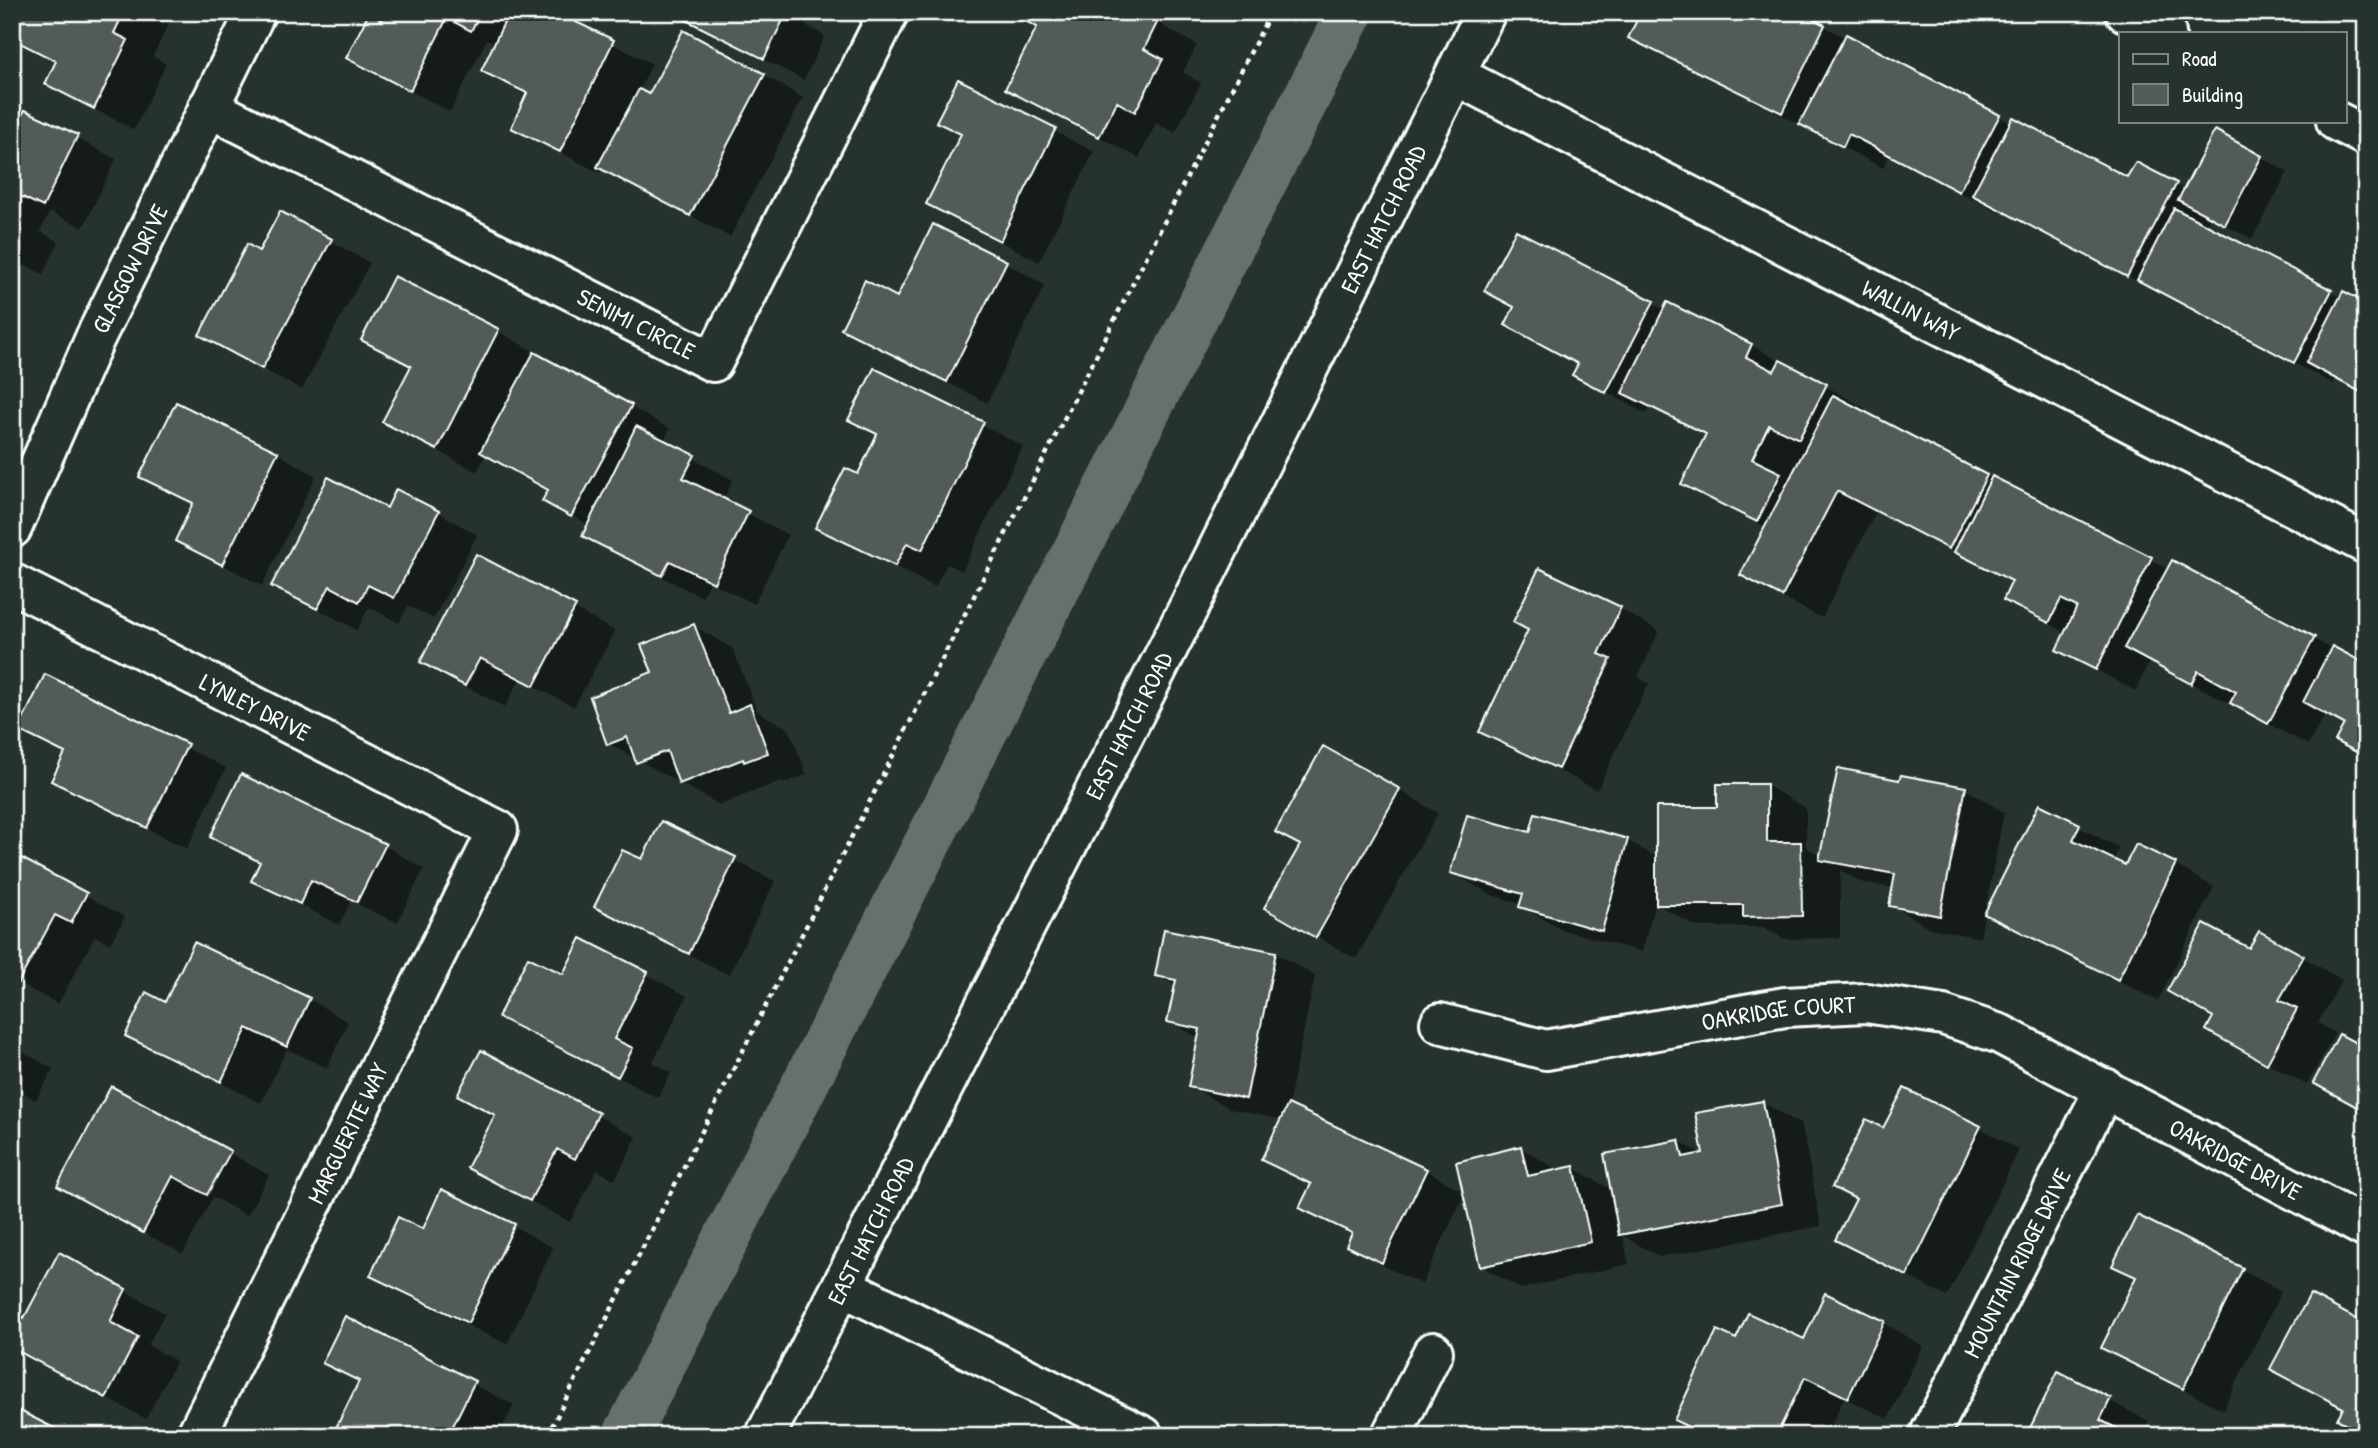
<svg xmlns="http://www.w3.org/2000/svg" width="2378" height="1448" font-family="'Patrick Hand',sans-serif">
  <rect width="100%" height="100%" fill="#26332d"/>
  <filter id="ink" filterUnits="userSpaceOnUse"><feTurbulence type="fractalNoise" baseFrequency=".0143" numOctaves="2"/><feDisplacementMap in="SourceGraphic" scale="14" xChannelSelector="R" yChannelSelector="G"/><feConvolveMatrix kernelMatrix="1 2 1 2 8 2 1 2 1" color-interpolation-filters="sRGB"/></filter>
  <g filter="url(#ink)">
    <path fill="#0007" d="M 12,12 L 163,12 L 172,17 L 153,56 L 166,64 L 134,130 L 47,84 L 57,63 L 12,40 Z
      M 388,12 L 551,12 L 652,64 L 639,91 L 650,96 L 764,75 L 803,98 L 730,237 L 602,168 L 600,173 L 513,128 L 528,96 L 483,71 L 496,44 L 487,39 L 450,112 L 348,57 L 383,22 Z
      M 670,12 L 801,12 L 797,20 L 825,36 L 804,80 Z
      M 1010,12 L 1138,12 L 1197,45 L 1183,72 L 1201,83 L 1175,133 L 1156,123 L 1139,158 L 1008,88 L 1038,28 Z
      M 1169,12 L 1187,12 L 1183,19 Z
      M 1796,12 L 2011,123 L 2128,180 L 2137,164 L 2185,190 L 2261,157 L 2288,172 L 2252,239 L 2210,217 L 2205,226 L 2342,298 L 2334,384 L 2001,210 L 1999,213 L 1889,155 L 1883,168 L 1631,37 Z
      M 959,81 L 1094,152 L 1039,262 L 928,203 L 962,135 L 938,121 Z
      M 26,112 L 116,159 L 83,228 L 50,212 L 40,231 L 59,242 L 43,274 L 12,259 L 12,132 Z
      M 280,213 L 370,263 L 302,390 L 240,357 L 259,253 Z
      M 1517,232 L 1665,310 L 1751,345 L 1865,408 L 1863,412 L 2169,569 L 2173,562 L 2332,649 L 2345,725 L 2326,713 L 2308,745 L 2150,661 L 2135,691 L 2058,649 L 2066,633 L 2005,599 L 2013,583 L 1876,512 L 1822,618 L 1781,597 L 1766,528 L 1683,483 L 1707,436 L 1650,407 L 1646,414 L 1575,374 L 1580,365 L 1516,307 Z
      M 1006,263 L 1045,285 L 987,403 L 843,328 L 898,299 Z
      M 498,331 L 670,429 L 663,442 L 733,480 L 723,500 L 788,535 L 754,604 L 710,582 L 702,597 L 623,558 L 584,535 L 589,525 L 545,500 L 550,490 L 486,454 L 477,472 L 384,422 L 412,367 L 363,340 Z
      M 875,371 L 1023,446 L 962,571 L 947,564 L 935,587 L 818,527 L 859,476 L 878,436 L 850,420 Z
      M 277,453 L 316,476 L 262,586 L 177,540 L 194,505 L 142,476 Z
      M 387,510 L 438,512 L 477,535 L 434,619 L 408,606 L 399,623 L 369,607 L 357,630 L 274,585 Z
      M 477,556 L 615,631 L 574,707 L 520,679 L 505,707 L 461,684 Z
      M 1620,609 L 1659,631 L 1638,677 L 1649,683 L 1597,790 L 1481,731 Z
      M 694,626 L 733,649 L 757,711 L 789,729 L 807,775 L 785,783 L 781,781 L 720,805 L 609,744 L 654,673 Z
      M 46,677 L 226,768 L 187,849 L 53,781 L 66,755 L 20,729 Z
      M 1900,782 L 1965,789 L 2004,812 L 1980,938 L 1930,928 L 1891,905 L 1894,888 L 1860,882 L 1840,870 L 1840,938 L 1784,939 L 1764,927 L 1697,927 L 1655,903 L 1642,952 L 1560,929 L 1521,906 L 1522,904 L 1492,895 L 1452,873 L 1531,835 L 1627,840 L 1658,858 L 1719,808 L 1766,785 L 1806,808 L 1806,847 L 1822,856 Z
      M 1399,790 L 1438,813 L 1356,959 L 1267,908 Z
      M 2040,806 L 2119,848 L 2113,861 L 2125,867 L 2175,865 L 2214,887 L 2158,1001 L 1986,913 Z
      M 662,823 L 775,881 L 729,975 L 596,907 L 643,862 Z
      M 212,836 L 385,846 L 424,869 L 397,923 L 351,901 L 339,925 L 253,880 L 261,864 Z
      M 12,855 L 125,917 L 110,944 L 95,936 L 58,1004 L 12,980 Z
      M 582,940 L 687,996 L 653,1062 L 671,1073 L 658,1098 L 501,1016 L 564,976 Z
      M 2250,951 L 2303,957 L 2342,980 L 2318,1023 L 2335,1033 L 2307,1085 L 2248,1052 Z
      M 1276,953 L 1315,976 L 1288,1106 L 1426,1170 L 1465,1193 L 1521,1148 L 1560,1171 L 1574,1168 L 1612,1190 L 1679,1141 L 1705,1156 L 1762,1102 L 1802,1125 L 1821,1226 L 1660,1257 L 1623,1236 L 1629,1264 L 1521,1289 L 1481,1266 L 1465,1193 L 1422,1284 L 1387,1268 L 1348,1246 L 1353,1236 L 1302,1208 L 1312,1186 L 1264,1159 L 1283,1120 L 1230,1109 L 1190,1086 L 1200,1039 L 1169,1021 L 1176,986 L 1157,975 Z
      M 309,999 L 348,1022 L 327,1068 L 287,1049 L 261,1103 L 127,1035 L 166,1004 Z
      M 12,1046 L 53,1069 L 36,1100 L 16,1089 L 12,1097 Z
      M 481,1053 L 637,1137 L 615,1180 L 597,1170 L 570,1222 L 469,1167 L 496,1116 L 459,1095 Z
      M 112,1088 L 269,1175 L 247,1216 L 213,1197 L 183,1254 L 98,1208 Z
      M 1980,1128 L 2019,1150 L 1947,1297 L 1838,1240 L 1884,1131 Z
      M 514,1226 L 553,1248 L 507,1344 L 411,1298 L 372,1276 Z
      M 59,1255 L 165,1313 L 148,1345 L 176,1361 L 146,1419 L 35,1360 L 25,1321 Z
      M 2114,1265 L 2242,1269 L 2281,1292 L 2223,1410 L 2103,1348 L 2138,1278 Z
      M 346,1319 L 514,1405 L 498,1436 L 334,1436 L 360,1383 L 324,1362 Z
      M 1884,1323 L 1923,1346 L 1888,1419 L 1844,1398 L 1826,1436 L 1705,1436 L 1676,1419 L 1737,1342 L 1804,1342 Z
      M 2059,1373 L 2149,1422 L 2142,1436 L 2028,1436 Z"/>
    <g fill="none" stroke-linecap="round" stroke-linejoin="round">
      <path stroke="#67706c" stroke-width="47" d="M 626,1436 L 1350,12"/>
    </g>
    <path fill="#515c57" stroke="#fff" stroke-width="2" d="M 12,12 L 124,12 L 114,33 L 128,40 L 94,109 L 45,84 L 56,61 L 12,39 Z
      M 386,12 L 481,12 L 471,31 L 447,18 L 410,91 L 346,58 L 369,13 L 382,20 Z
      M 509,12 L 555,12 L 614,40 L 560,152 L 511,128 L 527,93 L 481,71 Z
      M 670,12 L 787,12 L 764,59 Z
      M 1008,12 L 1142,12 L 1158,21 L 1144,49 L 1163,59 L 1135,112 L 1117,102 L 1099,137 L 1005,89 L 1037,27 Z
      M 1641,12 L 1800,12 L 1825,25 L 1782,113 L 1628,38 Z
      M 683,30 L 765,74 L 690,216 L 597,167 L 639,89 L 649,94 Z
      M 1846,34 L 2000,115 L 1959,192 L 1849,134 L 1843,147 L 1799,124 Z
      M 958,79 L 1056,128 L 1000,241 L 926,204 L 961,134 L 936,122 Z
      M 25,110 L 78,135 L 43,207 L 12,192 L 12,130 Z
      M 2013,117 L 2127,177 L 2136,162 L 2177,183 L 2127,277 L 1972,195 Z
      M 2215,130 L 2262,156 L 2225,225 L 2178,200 Z
      M 2174,208 L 2332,290 L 2294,363 L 2137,280 Z
      M 280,211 L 332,239 L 262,369 L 199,335 L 247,244 L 259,251 Z
      M 933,224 L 1007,261 L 947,382 L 841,329 L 865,280 L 897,297 Z
      M 1516,230 L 1654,301 L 1606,393 L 1572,375 L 1578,364 L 1505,325 L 1514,307 L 1484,291 Z
      M 394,276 L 499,329 L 437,450 L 382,422 L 411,366 L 361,340 Z
      M 2343,291 L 2366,303 L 2366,395 L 2306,363 Z
      M 1667,302 L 1752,344 L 1746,357 L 1774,371 L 1780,360 L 1827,384 L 1799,439 L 1769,425 L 1752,459 L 1781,473 L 1757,522 L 1681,484 L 1706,434 L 1622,393 Z
      M 534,352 L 632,405 L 571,517 L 542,501 L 548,490 L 480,452 Z
      M 874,368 L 984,422 L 922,550 L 907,543 L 895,566 L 815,528 L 845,468 L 858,474 L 877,434 L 848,420 Z
      M 1833,395 L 1987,475 L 1949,549 L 1837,491 L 1782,597 L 1740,575 Z
      M 176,402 L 278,452 L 222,565 L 175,541 L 193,503 L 139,477 Z
      M 636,426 L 695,455 L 683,478 L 749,511 L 714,583 L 670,561 L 662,576 L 582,536 Z
      M 1992,476 L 2152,557 L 2096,670 L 2056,650 L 2077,607 L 2061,599 L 2049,623 L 2003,600 L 2012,581 L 1954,552 Z
      M 328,477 L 387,508 L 396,489 L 439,511 L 394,598 L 368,585 L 359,602 L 330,586 L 317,609 L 271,586 Z
      M 476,554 L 576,606 L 534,686 L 480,658 L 465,686 L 420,662 Z
      M 2172,560 L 2315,637 L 2268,724 L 2230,703 L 2236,692 L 2198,671 L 2191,684 L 2124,648 Z
      M 1539,568 L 1621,607 L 1599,654 L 1611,659 L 1558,769 L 1479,732 L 1528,630 L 1513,622 Z
      M 694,624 L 729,713 L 750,704 L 768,753 L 744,762 L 743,759 L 679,784 L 667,751 L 636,763 L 627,737 L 607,745 L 590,697 L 652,672 L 641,645 Z
      M 2332,646 L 2366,664 L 2366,757 L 2335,741 L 2344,724 L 2303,702 Z
      M 45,674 L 188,744 L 147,828 L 51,781 L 65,753 L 18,730 Z
      M 1323,746 L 1400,789 L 1316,938 L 1264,908 L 1300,845 L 1275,832 Z
      M 1838,768 L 1899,780 L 1901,775 L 1966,787 L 1940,916 L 1889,906 L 1895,874 L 1819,860 Z
      M 241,774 L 386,844 L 357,902 L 311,880 L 300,904 L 251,881 L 260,862 L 210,837 Z
      M 1717,784 L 1767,784 L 1767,842 L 1801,842 L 1802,916 L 1743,917 L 1743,905 L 1656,905 L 1656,807 L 1717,807 Z
      M 2039,804 L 2080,824 L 2073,840 L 2125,865 L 2136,844 L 2176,863 L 2118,980 L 1984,914 Z
      M 1535,813 L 1628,839 L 1602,931 L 1519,907 L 1523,894 L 1450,873 L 1467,815 L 1530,832 Z
      M 661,821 L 736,857 L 689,954 L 594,907 L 622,850 L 642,859 Z
      M 12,853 L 87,893 L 71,923 L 55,915 L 18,983 L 12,980 Z
      M 2204,924 L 2249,948 L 2259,931 L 2304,956 L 2279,1000 L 2297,1009 L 2267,1064 L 2206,1030 L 2213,1017 L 2167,991 Z
      M 1164,929 L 1276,952 L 1246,1099 L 1188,1087 L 1200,1029 L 1167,1022 L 1176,980 L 1155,976 Z
      M 581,938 L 648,972 L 614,1039 L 633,1048 L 618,1077 L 498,1017 L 528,957 L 563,974 Z
      M 194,942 L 310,998 L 287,1047 L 247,1028 L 221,1082 L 125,1036 L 146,992 L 165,1002 Z
      M 2339,1034 L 2366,1048 L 2366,1112 L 2313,1083 Z
      M 481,1050 L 599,1113 L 575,1159 L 557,1149 L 530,1201 L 467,1168 L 495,1115 L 457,1095 Z
      M 111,1086 L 231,1151 L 207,1195 L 173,1176 L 143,1233 L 57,1186 Z
      M 1904,1088 L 1981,1126 L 1907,1276 L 1835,1240 L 1856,1199 L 1832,1187 L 1866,1119 L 1883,1128 Z
      M 1763,1101 L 1782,1204 L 1619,1235 L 1604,1154 L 1679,1140 L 1683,1157 L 1703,1153 L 1695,1113 Z
      M 1288,1104 L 1427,1169 L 1382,1263 L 1346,1246 L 1352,1233 L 1299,1208 L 1311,1184 L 1261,1160 Z
      M 1521,1146 L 1528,1176 L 1574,1166 L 1591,1242 L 1480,1267 L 1456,1162 Z
      M 441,1189 L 515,1224 L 468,1323 L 370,1276 L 398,1217 L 423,1229 Z
      M 2137,1215 L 2243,1268 L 2183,1389 L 2101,1348 L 2136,1277 L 2112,1266 Z
      M 59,1252 L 126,1289 L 110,1322 L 138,1337 L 106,1398 L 12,1348 L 12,1312 L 24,1318 Z
      M 1825,1293 L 1885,1321 L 1848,1398 L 1805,1377 L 1776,1436 L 1707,1436 L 1674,1420 L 1717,1330 L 1736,1339 L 1748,1313 L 1804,1339 Z
      M 2310,1294 L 2366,1324 L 2366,1435 L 2337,1419 L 2343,1408 L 2270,1369 Z
      M 345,1316 L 475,1381 L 448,1436 L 332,1436 L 359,1381 L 322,1363 Z
      M 2058,1371 L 2111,1398 L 2100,1420 L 2132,1436 L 2026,1436 Z
      M 12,1407 L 70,1436 L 12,1436 Z"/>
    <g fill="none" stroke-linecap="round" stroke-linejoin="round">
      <defs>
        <g id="minor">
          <path d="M 2125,12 L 2166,33"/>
          <path id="s1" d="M 1455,75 L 2366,544"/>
          <path id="s2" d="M 208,107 L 713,362 L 889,12"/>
          <path d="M 2336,121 L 2366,136"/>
          <path id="s3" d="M 12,528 L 95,338 L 256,12"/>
          <path id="s4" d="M 12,583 L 498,830 L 196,1436"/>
          <path id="s5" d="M 1440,1023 L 1546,1050 L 1785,1007 L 1866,1003 L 1943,1015 L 2000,1034 L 2366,1228"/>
          <path d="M 842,1286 L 1143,1436"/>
          <path d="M 1391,1436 L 1433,1352"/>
          <path id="s6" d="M 1929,1436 L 2105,1088"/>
        </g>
        <g id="major">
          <path id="s7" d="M 765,1436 L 1190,605 L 1486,12"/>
        </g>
      </defs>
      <use href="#minor" stroke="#fff" stroke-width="44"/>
      <use href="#major" stroke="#fff" stroke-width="44"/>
      <path stroke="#fff" stroke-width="4.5" stroke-dasharray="5 5" stroke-linecap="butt" d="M 547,1436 L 1271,12"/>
      <use href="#minor" stroke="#26332d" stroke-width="38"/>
      <use href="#major" stroke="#26332d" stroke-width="38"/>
    </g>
  </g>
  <g text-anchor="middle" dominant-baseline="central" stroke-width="5" stroke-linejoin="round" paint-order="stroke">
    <g font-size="24" fill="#fff" stroke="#26332d">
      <text stroke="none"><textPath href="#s7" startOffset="1365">EAST HATCH ROAD</textPath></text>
      <text stroke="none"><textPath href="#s3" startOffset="285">GLASGOW DRIVE</textPath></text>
      <text stroke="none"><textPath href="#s1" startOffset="513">WALLIN WAY</textPath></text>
      <text stroke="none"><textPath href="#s2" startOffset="480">SENIMI CIRCLE</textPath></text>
      <text stroke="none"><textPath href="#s4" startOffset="273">LYNLEY DRIVE</textPath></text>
      <text stroke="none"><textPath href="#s7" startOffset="798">EAST HATCH ROAD</textPath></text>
      <text stroke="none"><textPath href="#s5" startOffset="345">OAKRIDGE COURT</textPath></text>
      <text transform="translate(347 1133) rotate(-64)">MARGUERITE WAY</text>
      <text stroke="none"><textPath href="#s5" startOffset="838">OAKRIDGE DRIVE</textPath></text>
      <text stroke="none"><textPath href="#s7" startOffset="231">EAST HATCH ROAD</textPath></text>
      <text stroke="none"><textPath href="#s6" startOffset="194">MOUNTAIN RIDGE DRIVE</textPath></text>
    </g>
  </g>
  <rect width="2378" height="1448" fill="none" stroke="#26332d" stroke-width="42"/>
  <rect x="21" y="21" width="2336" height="1406" fill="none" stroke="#fff" stroke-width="2.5" filter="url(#ink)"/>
  <rect x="2119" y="32" width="228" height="91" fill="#26332d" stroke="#7d8581" stroke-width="2"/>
  <rect x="2133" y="54" width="35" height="10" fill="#26332d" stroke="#7d8581" stroke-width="2"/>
  <text x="2182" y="66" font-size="21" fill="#ffffff">Road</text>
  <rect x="2133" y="84" width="35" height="21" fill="#515c57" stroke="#7d8581" stroke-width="2"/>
  <text x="2182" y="102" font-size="21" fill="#ffffff">Building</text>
</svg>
